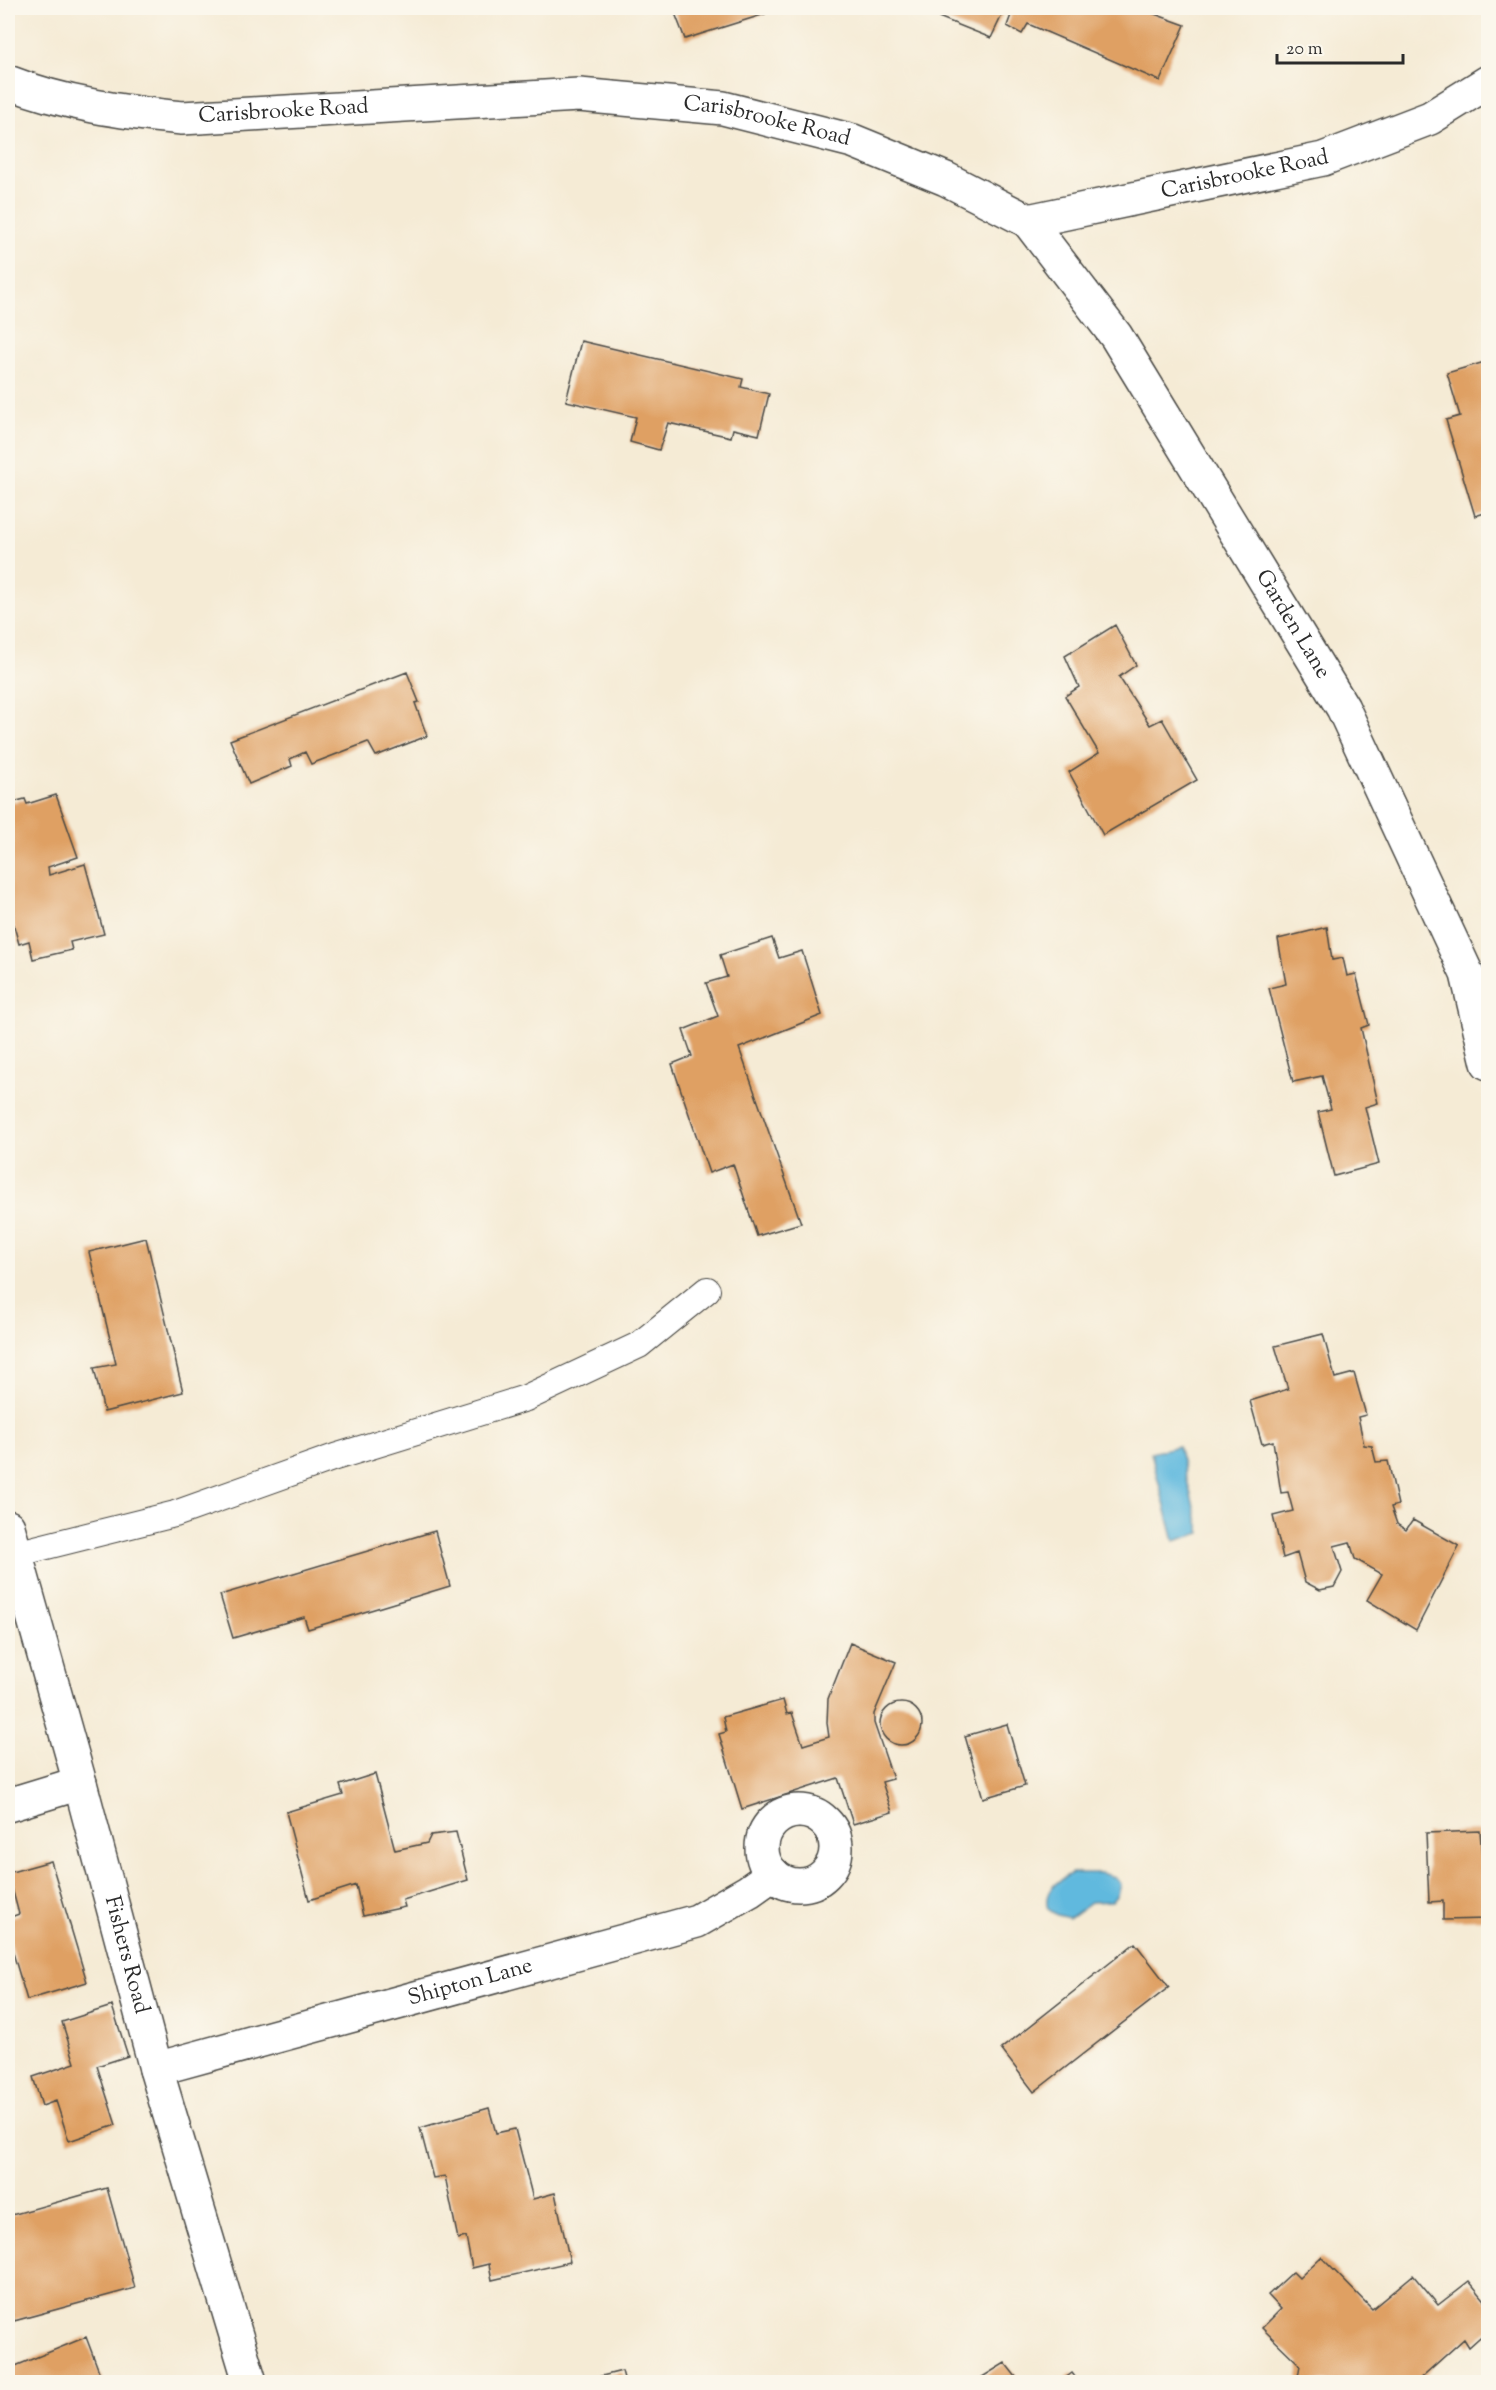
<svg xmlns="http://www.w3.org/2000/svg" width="1496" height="2390" font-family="'Sorts Mill Goudy',serif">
  <rect width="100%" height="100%" fill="#fbf7ec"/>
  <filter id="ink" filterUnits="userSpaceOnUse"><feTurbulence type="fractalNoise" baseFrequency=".0167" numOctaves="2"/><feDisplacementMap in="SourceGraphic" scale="12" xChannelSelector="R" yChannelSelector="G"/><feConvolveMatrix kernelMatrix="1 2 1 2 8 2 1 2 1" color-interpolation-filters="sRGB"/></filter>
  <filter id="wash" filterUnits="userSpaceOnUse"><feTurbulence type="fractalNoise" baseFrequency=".008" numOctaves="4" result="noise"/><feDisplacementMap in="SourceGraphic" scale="24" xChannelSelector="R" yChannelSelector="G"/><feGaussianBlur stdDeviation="1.35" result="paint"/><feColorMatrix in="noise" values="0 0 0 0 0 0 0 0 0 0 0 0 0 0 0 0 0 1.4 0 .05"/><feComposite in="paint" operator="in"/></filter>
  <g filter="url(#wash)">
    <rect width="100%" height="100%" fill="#f5ebd5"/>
    <path fill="#61b9de" stroke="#467284" stroke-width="1.5" d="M 1178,1446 L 1201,1533 L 1174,1541 L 1151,1453 Z
      M 1072,1873 L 1101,1873 L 1115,1877 L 1120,1884 L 1117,1895 L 1112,1901 L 1091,1902 L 1069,1918 L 1057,1915 L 1048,1909 C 1042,1891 1058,1880 1072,1873 Z"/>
    <g id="blocks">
      <path fill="#dfa063" d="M 673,8 L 763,8 L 765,14 L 685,39 Z
        M 923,8 L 1138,8 L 1185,25 L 1160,81 L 1028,24 L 1022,34 L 1007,26 L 1011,15 L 1003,13 L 991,38 L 921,10 Z
        M 581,341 L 743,379 L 741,387 L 769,394 L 759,435 L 733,429 L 731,437 L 668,423 L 659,450 L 630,442 L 636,417 L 566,401 Z
        M 1488,361 L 1488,512 L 1475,516 L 1446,420 L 1460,416 L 1447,373 Z
        M 1115,625 L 1136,665 L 1119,677 L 1150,725 L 1162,719 L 1197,780 L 1103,835 L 1069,772 L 1099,753 L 1065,696 L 1079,687 L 1065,656 Z
        M 407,672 L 419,702 L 415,703 L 427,736 L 376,756 L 368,742 L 311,764 L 305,752 L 290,759 L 292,766 L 249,784 L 230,740 Z
        M 8,783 L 13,802 L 25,799 L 27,804 L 56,795 L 78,857 L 48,867 L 49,875 L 85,864 L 104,934 L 70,942 L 72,950 L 33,959 L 29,941 L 19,944 L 8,905 Z
        M 1327,927 L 1332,960 L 1343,958 L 1347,976 L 1356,974 L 1369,1025 L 1361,1028 L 1378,1103 L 1365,1107 L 1379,1164 L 1334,1176 L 1318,1112 L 1331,1109 L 1322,1076 L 1293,1082 L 1269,988 L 1286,984 L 1278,939 Z
        M 772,938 L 779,958 L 802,951 L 822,1015 L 739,1048 L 801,1223 L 757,1236 L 733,1164 L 709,1173 L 672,1064 L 692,1056 L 683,1030 L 718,1016 L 706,983 L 727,977 L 720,955 Z
        M 146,1238 L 183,1392 L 104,1412 L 94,1368 L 116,1364 L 89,1252 Z
        M 1323,1334 L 1335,1378 L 1354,1373 L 1366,1415 L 1358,1417 L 1364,1445 L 1372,1446 L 1376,1462 L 1388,1461 L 1398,1505 L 1391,1507 L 1397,1524 L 1406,1530 L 1413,1520 L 1459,1546 L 1416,1630 L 1367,1600 L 1382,1574 L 1355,1559 L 1350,1542 L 1334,1546 L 1342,1572 L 1334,1587 L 1320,1590 L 1305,1582 L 1297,1553 L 1283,1558 L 1273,1516 L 1293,1511 L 1288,1492 L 1281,1493 L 1273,1441 L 1262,1444 L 1250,1401 L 1288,1389 L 1275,1346 Z
        M 435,1531 L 450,1586 L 308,1629 L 304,1617 L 233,1638 L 220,1595 Z
        M 850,1643 L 896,1662 L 874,1714 L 874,1723 L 893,1779 L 882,1782 L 892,1812 L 853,1824 L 838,1778 L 742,1809 L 719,1734 L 726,1732 L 723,1717 L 783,1700 L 787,1714 L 792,1713 L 803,1745 L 829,1737 L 827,1723 L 828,1699 Z
        M880 1724a21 21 0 1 1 42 0a21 21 0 1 1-42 0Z
        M 1007,1724 L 1025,1786 L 983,1798 L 965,1736 Z
        M 375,1774 L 395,1850 L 427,1843 L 431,1835 L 456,1832 L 468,1880 L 403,1900 L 405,1907 L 363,1916 L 356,1885 L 309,1900 L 286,1812 L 343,1795 L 340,1785 Z
        M 1480,1831 L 1484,1883 L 1488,1883 L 1488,1919 L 1443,1920 L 1443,1901 L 1429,1902 L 1426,1833 Z
        M 51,1861 L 87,1982 L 27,2000 L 8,1936 L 8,1918 L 19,1914 L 8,1873 Z
        M 1135,1943 L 1169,1987 L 1034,2092 L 1001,2049 Z
        M 112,2006 L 128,2056 L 97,2066 L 116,2125 L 69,2141 L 56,2101 L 42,2106 L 33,2077 L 75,2063 L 62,2022 Z
        M 489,2108 L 496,2133 L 515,2129 L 533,2199 L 555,2193 L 570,2262 L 492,2280 L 489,2264 L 472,2268 L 466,2237 L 458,2239 L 445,2176 L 433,2178 L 420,2128 Z
        M 107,2188 L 135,2288 L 14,2321 L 8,2297 L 8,2216 Z
        M 1321,2257 L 1372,2309 L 1413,2275 L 1438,2305 L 1469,2281 L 1488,2304 L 1488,2330 L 1469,2347 L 1464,2339 L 1416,2382 L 1301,2382 L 1298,2377 L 1300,2365 L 1262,2328 L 1281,2309 L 1268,2295 L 1293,2272 L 1299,2278 Z
        M 86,2337 L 103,2382 L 8,2382 L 8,2369 Z
        M 1005,2363 L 1020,2382 L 974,2382 Z
        M 622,2371 L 625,2382 L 578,2382 Z
        M 1072,2373 L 1079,2382 L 1060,2382 Z"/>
    </g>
  </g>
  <g filter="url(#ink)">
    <use href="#blocks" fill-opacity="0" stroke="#494844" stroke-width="1.5"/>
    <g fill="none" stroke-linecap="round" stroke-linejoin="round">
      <defs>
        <path id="service" d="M 15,1554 L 175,1514 L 335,1457 L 526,1398 L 639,1345 L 707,1290"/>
        <g id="minor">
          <path id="s1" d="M 8,82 C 64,104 122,112 182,118 L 579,95 L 723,108 L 853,141 L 946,179 L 1028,221 L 1323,159 L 1430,118 L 1488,82"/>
          <path id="s2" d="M 1028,221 L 1116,336 L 1343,708 L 1467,974 L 1488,1063"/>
          <path id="s3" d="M 8,1527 L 80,1783 L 156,2069 L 250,2382"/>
          <path d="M 8,1805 L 80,1783"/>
          <circle cx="799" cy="1848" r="37"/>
          <path id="s4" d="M 156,2069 L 697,1921 L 749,1891 L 773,1874"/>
        </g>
      </defs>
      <use href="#service" stroke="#494844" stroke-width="28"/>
      <use href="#minor" stroke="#494844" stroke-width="36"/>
      <use href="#service" stroke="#fff" stroke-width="26"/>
      <use href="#minor" stroke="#fff" stroke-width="33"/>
    </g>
  </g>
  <g text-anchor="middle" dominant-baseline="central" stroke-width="6" stroke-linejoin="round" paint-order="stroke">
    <g font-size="22" fill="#2b2b2b" stroke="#fbf7ec">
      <text stroke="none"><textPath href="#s1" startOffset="280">Carisbrooke Road</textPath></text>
      <text stroke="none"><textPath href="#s1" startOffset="766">Carisbrooke Road</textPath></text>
      <text stroke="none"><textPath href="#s1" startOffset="1269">Carisbrooke Road</textPath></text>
      <text stroke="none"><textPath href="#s2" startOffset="483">Garden Lane</textPath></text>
      <text stroke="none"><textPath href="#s3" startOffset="444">Fishers Road</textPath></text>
      <text stroke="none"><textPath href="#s4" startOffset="326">Shipton Lane</textPath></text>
    </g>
  </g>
  <rect width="1496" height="2390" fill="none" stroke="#fbf7ec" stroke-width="30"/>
  <path d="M1277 54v9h126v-9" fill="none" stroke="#2b2b2b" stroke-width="3"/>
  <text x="1286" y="54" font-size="18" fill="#2b2b2b" stroke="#fbf7ec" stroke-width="4.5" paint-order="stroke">20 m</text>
</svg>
